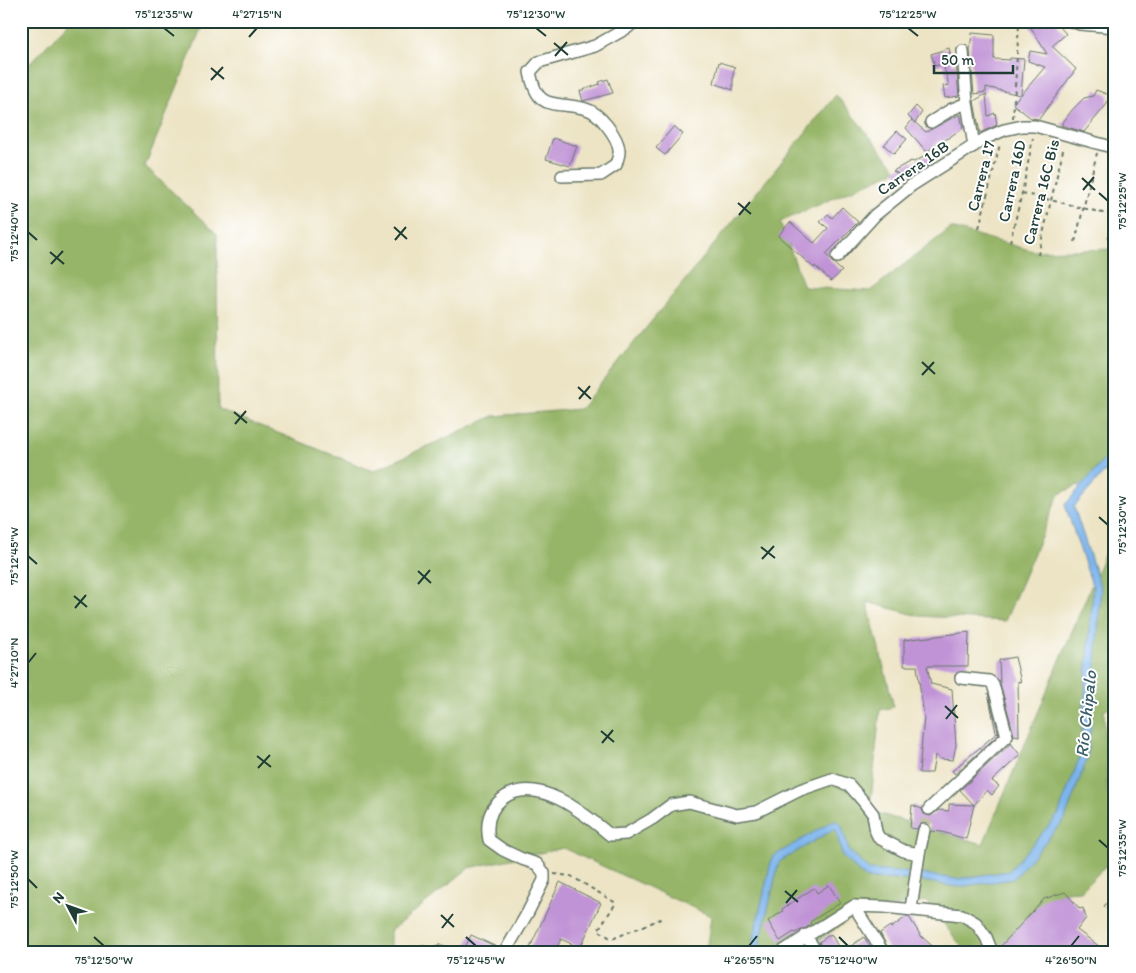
<svg xmlns="http://www.w3.org/2000/svg" width="1136" height="973" font-family="Itim,sans-serif">
  <rect width="100%" height="100%" fill="#fff"/>
  <filter id="ink" filterUnits="userSpaceOnUse"><feTurbulence type="fractalNoise" baseFrequency=".02" numOctaves="2"/><feDisplacementMap in="SourceGraphic" scale="10" xChannelSelector="R" yChannelSelector="G"/><feConvolveMatrix kernelMatrix="1 2 1 2 8 2 1 2 1" color-interpolation-filters="sRGB"/></filter>
  <filter id="wash" filterUnits="userSpaceOnUse"><feTurbulence type="fractalNoise" baseFrequency=".0096" numOctaves="4" result="noise"/><feDisplacementMap in="SourceGraphic" scale="20" xChannelSelector="R" yChannelSelector="G"/><feGaussianBlur stdDeviation="1.12" result="paint"/><feColorMatrix in="noise" values="0 0 0 0 0 0 0 0 0 0 0 0 0 0 0 0 0 1.4 0 .05"/><feComposite in="paint" operator="in"/></filter>
  <g filter="url(#wash)">
    <rect width="100%" height="100%" fill="#ede4c5"/>
    <path fill="#96b568" stroke="#5a794e" d="M 70,21 L 204,21 L 145,166 L 217,234 L 218,409 L 373,471 L 494,416 L 580,409 L 836,95 L 897,170 L 780,222 L 804,287 L 870,291 L 951,228 L 1033,251 L 1115,249 L 1115,468 L 1059,494 L 1005,621 L 919,616 L 867,602 L 894,707 L 880,710 L 870,811 L 983,844 L 1115,529 L 1115,703 L 1104,711 L 1107,793 L 1115,798 L 1115,856 L 1081,891 L 1064,892 L 1012,952 L 966,952 L 926,901 L 859,913 L 801,952 L 706,952 L 711,916 L 563,848 L 469,868 L 390,931 L 390,952 L 21,952 L 21,73 Z"/>
    <path fill="#7bb3eb" stroke="#4d7890" d="M 1115,447 L 1115,460 L 1074,507 L 1101,589 L 1094,694 L 1087,759 L 1065,819 L 1013,879 L 958,887 L 916,880 L 866,879 L 842,856 L 836,830 L 834,829 L 779,862 L 758,952 L 750,952 L 772,857 L 831,822 L 837,821 L 842,826 L 849,851 L 869,870 L 916,873 L 957,879 L 1009,871 L 1058,815 L 1080,756 L 1093,588 L 1065,505 Z"/>
    <g id="blocks">
      <path fill="#c093d6" d="M 1027,21 L 1055,21 L 1066,34 L 1052,46 L 1076,69 L 1039,119 L 1031,118 L 1013,104 L 1020,95 L 986,87 L 986,92 L 974,94 L 970,50 L 972,33 L 994,35 L 994,59 L 1010,60 L 1010,58 L 1024,59 L 1021,95 L 1045,67 L 1028,61 L 1030,51 L 1047,54 Z
        M 949,48 L 952,64 L 956,63 L 959,96 L 945,98 L 943,86 L 949,85 L 943,64 L 935,66 L 931,54 Z
        M 719,62 L 735,67 L 733,74 L 733,90 L 714,83 Z
        M 608,79 L 613,93 L 583,101 L 580,91 L 600,84 L 599,82 Z
        M 1096,90 L 1109,95 L 1107,104 L 1084,132 L 1061,125 L 1072,110 L 1084,98 L 1093,96 Z
        M 986,94 L 988,116 L 995,113 L 997,125 L 980,133 L 974,101 Z
        M 916,106 L 922,112 L 915,123 L 908,116 Z
        M 960,114 L 963,128 L 942,142 L 941,140 L 927,152 L 906,128 L 912,120 L 926,132 Z
        M 674,126 L 683,134 L 665,155 L 656,148 Z
        M 897,131 L 907,139 L 894,154 L 884,145 Z
        M 553,138 L 577,146 L 570,166 L 546,159 Z
        M 929,154 L 935,161 L 926,167 L 925,166 L 902,176 L 893,171 L 911,161 L 914,162 Z
        M 842,207 L 858,222 L 826,254 L 832,262 L 842,271 L 831,281 L 815,266 L 814,268 L 778,236 L 790,222 L 814,243 L 828,228 L 820,222 L 828,214 L 832,218 Z
        M 969,632 L 968,666 L 927,666 L 931,684 L 952,689 L 956,745 L 953,760 L 940,759 L 935,755 L 932,773 L 919,773 L 924,717 L 917,666 L 904,666 L 904,640 Z
        M 1015,657 L 1021,682 L 1018,681 L 1019,736 L 1014,735 L 1000,683 L 999,660 Z
        M 988,693 L 999,734 L 955,774 L 952,771 L 998,732 L 996,732 Z
        M 1011,743 L 1020,755 L 992,781 L 999,786 L 992,795 L 987,790 L 974,805 L 960,790 Z
        M 949,804 L 974,805 L 966,839 L 942,832 L 931,831 L 929,825 L 925,823 L 919,825 L 917,829 L 910,828 L 912,805 L 922,809 L 924,814 L 930,816 L 939,810 L 949,811 Z
        M 560,882 L 601,903 L 580,948 L 561,939 L 555,952 L 528,952 Z
        M 829,885 L 840,903 L 810,922 L 811,924 L 806,928 L 795,933 L 794,932 L 780,941 L 768,921 L 783,911 L 782,909 L 814,888 L 817,893 Z
        M 1065,892 L 1080,909 L 1083,908 L 1086,918 L 1077,930 L 1107,952 L 1006,952 L 1000,947 L 1044,899 Z
        M 1115,893 L 1115,916 L 1104,906 Z
        M 906,917 L 909,917 L 921,936 L 939,952 L 890,952 L 880,933 L 890,926 L 891,928 Z
        M 831,934 L 841,952 L 823,952 L 819,942 Z
        M 471,935 L 499,948 L 498,952 L 463,952 Z
        M 864,937 L 874,952 L 842,952 Z"/>
    </g>
  </g>
  <g filter="url(#ink)">
    <use href="#blocks" fill-opacity="0" stroke="#677767" stroke-width="1"/>
    <g fill="none" stroke-linecap="round" stroke-linejoin="round">
      <path stroke="#c4c3a8" stroke-width="11" stroke-dasharray="11 5.5" stroke-linecap="butt" d="M 924,830 L 929,809"/>
      <defs>
        <path id="minor" d="M 1071,21 L 1080,24 L 1115,27
          M 963,51 L 967,103 L 974,146
          M 931,122 L 952,109 L 967,103
          M 562,176 L 601,175 L 616,165 C 617,160 620,154 619,150 C 618,137 599,112 586,109 C 555,100 538,114 530,72 L 539,62 L 595,46 L 627,28 L 635,21
          M 837,257 L 875,215 L 912,185 L 986,138 L 1004,130 L 1022,126 L 1035,126 L 1115,148
          M 929,809 L 1007,736 L 993,684 L 989,681 L 961,678
          M 854,906 L 883,952
          M 911,909 L 919,854
          M 806,935 L 816,952
          M 440,951 L 442,952
          M 505,952 L 528,912 L 544,880 L 544,873 L 537,864 L 522,859 L 503,850 L 489,840 C 486,825 488,810 502,799 C 536,773 584,813 610,835 L 626,834 L 652,819 L 671,805 L 689,802 L 737,815 L 756,812 L 800,790 L 832,779 L 849,785 L 863,801 L 873,814 L 876,832 L 879,838 L 904,851 L 919,854 L 924,830
          M 782,952 L 854,906 L 884,907 L 962,915 L 976,923 L 986,937 L 992,952"/>
      </defs>
      <use href="#minor" stroke="#677767" stroke-width="14"/>
      <path stroke="#677767" stroke-width="2" stroke-dasharray="4 4" stroke-linecap="butt" d="M 1013,118 L 1019,24 L 1018,21
        M 1022,193 L 1115,216
        M 979,228 L 1000,144
        M 1108,239 L 1115,209
        M 1010,242 L 1022,193 L 1033,138
        M 1075,242 L 1097,153
        M 1038,255 L 1064,146
        M 554,874 L 571,876 L 616,903 L 598,930 L 612,939 L 663,918
        M 407,952 L 419,946 L 431,947"/>
      <use href="#minor" stroke="#fff" stroke-width="11"/>
    </g>
  </g>
  <path fill="none" stroke="#1f3d34" stroke-width="2" d="M 164,28 L 174,36M 536,28 L 546,36M 908,28 L 918,36M 249,37 L 257,28M 554,43 L 568,55M 555,56 L 567,42M 211,68 L 224,79M 211,80 L 223,67M 1082,178 L 1095,190M 1083,190 L 1094,177M 1099,193 L 1108,201M 738,203 L 751,214M 739,215 L 750,202M 394,227 L 407,239M 28,232 L 37,240M 395,240 L 406,227M 50,252 L 64,264M 51,264 L 63,251M 922,362 L 935,374M 922,375 L 934,362M 578,387 L 591,399M 579,399 L 590,386M 234,412 L 247,423M 235,424 L 246,411M 1099,517 L 1108,525M 761,547 L 775,558M 28,556 L 37,564M 762,559 L 774,546M 418,571 L 431,583M 418,584 L 430,570M 74,596 L 87,607M 75,608 L 86,595M 28,663 L 36,653M 945,706 L 958,718M 946,719 L 957,705M 601,731 L 614,742M 602,743 L 613,730M 257,756 L 271,767M 258,768 L 270,755M 1099,840 L 1108,848M 28,879 L 37,888M 785,891 L 798,902M 786,903 L 797,890M 441,915 L 454,927M 442,928 L 453,914M 94,937 L 104,946M 466,937 L 476,946M 839,937 L 848,946M 749,946 L 757,936M 1071,946 L 1079,936"/>
  <g text-anchor="middle" dominant-baseline="central" stroke-width="4" stroke-linejoin="round" paint-order="stroke">
    <g font-size="16" fill="#1f3d34" stroke="#fff">
      <text transform="translate(913 168) rotate(-35)">Carrera 16B</text>
      <text transform="translate(981 176) rotate(-76)">Carrera 17</text>
      <text transform="translate(1012 181) rotate(-78)">Carrera 16D</text>
      <text transform="translate(1041 192) rotate(-76)">Carrera 16C Bis</text>
    </g>
    <g font-size="18" font-style="italic" fill="#3b606b" stroke="#fff">
      <text transform="translate(1086 714) rotate(-84)">Río Chipalo</text>
    </g>
  </g>
  <rect width="1136" height="973" fill="none" stroke="#fff" stroke-width="55"/>
  <g transform="translate(68 906) rotate(311)" stroke="#ffffff" stroke-width="4" paint-order="stroke">
  <path d="M0-4L9 19L0 12L-9 19Z" fill="#1f3d34"/>
  <text y="-8" font-size="14" font-weight="bold" text-anchor="middle" fill="#1f3d34">N</text>
  </g>
  <path d="M934 65v8h79v-8" fill="none" stroke="#1f3d34" stroke-width="2.5"/>
  <text x="941" y="65" font-size="15" fill="#1f3d34" stroke="#ffffff" stroke-width="4" paint-order="stroke">50 m</text>
  <rect x="28" y="28" width="1080" height="918" fill="none" stroke="#1f3d34" stroke-width="2"/>
  <g font-size="12" text-anchor="middle" fill="#1f3d34">
    <text x="164" y="18">75°12'35"W</text>
    <text x="257" y="18">4°27'15"N</text>
    <text x="536" y="18">75°12'30"W</text>
    <text x="908" y="18">75°12'25"W</text>
    <text transform="translate(1122 201) rotate(-90)" y="4">75°12'25"W</text>
    <text transform="translate(14 232) rotate(-90)" y="4">75°12'40"W</text>
    <text transform="translate(1122 525) rotate(-90)" y="4">75°12'30"W</text>
    <text transform="translate(14 556) rotate(-90)" y="4">75°12'45"W</text>
    <text transform="translate(14 663) rotate(-90)" y="4">4°27'10"N</text>
    <text transform="translate(1122 848) rotate(-90)" y="4">75°12'35"W</text>
    <text transform="translate(14 879) rotate(-90)" y="4">75°12'50"W</text>
    <text x="104" y="964">75°12'50"W</text>
    <text x="476" y="964">75°12'45"W</text>
    <text x="749" y="964">4°26'55"N</text>
    <text x="848" y="964">75°12'40"W</text>
    <text x="1071" y="964">4°26'50"N</text>
  </g>
</svg>
